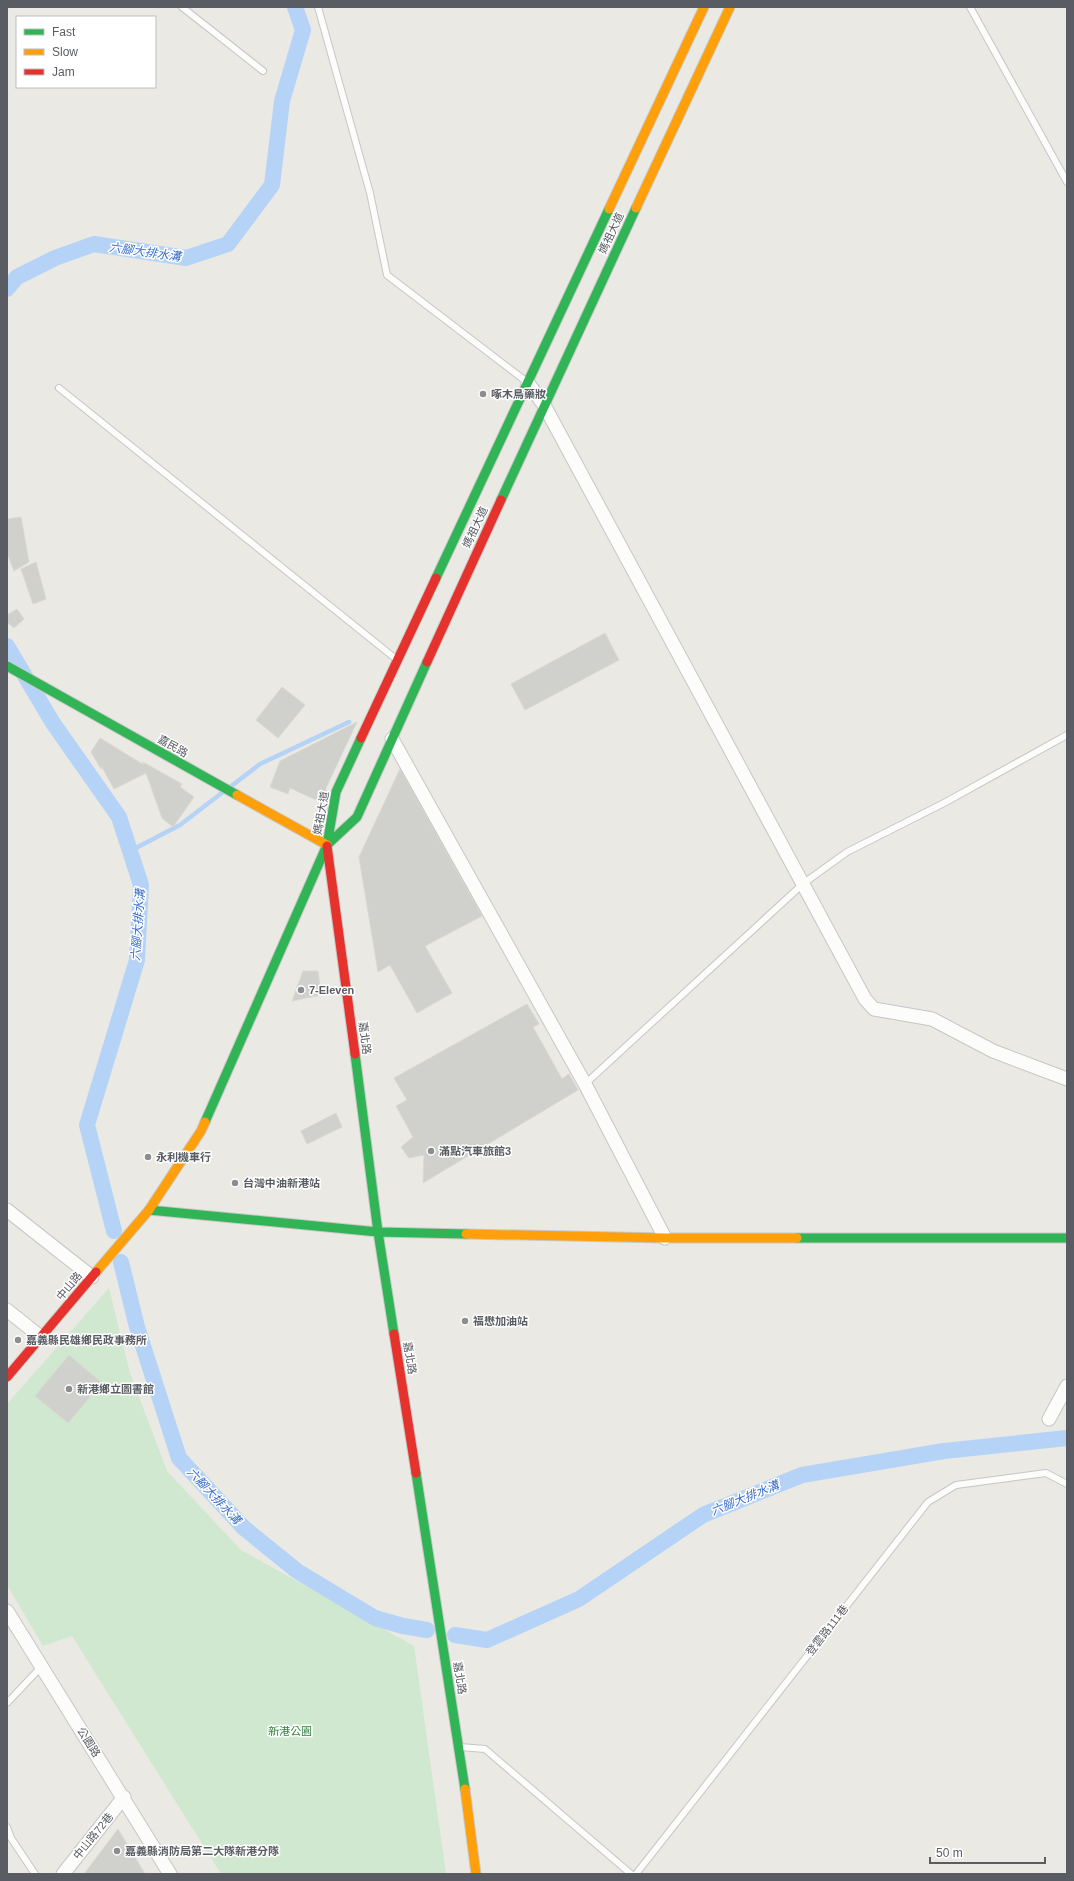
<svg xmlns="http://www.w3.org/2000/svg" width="1074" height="1881" font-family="Arial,'Noto Sans TC',sans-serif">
  <rect width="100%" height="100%" fill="#eae9e3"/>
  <path fill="#d0e8d0" d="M 109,1288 L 130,1373 L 167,1471 L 241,1550 L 414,1646 L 446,1874 L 221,1874 L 72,1636 L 43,1646 L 7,1585 L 7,1404 Z"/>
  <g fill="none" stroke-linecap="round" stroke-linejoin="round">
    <path stroke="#b5d3f7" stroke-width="4.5" d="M 230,787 L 260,764 L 349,722
      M 130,851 L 180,825 L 223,792"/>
    <path stroke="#b5d3f7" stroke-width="16" d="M 7,289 L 17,277 L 55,258 L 94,244 L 186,258 L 228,244 L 272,185 L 282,101 L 303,30 L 295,7
      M 7,646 L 53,723 L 119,817 L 141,885 L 137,960 L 87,1125 L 114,1231
      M 121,1262 L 137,1327 L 179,1458 L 244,1528 L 297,1571 L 375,1618 L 403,1626 L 427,1630
      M 455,1635 L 487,1640 L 579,1599 L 703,1515 L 802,1475 L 944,1451 L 1067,1438"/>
  </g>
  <path fill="#d0d0cc" stroke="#dad8d2" d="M 21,517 L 29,562 L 14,571 L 7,553 L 7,519 Z
    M 36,562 L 46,599 L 33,604 L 21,569 Z
    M 17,609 L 24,619 L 14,628 L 7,622 L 7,615 Z
    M 605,633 L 619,660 L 525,710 L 511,684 Z
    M 282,687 L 305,705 L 278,738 L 256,720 Z
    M 357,722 L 326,788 L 325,796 L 316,800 L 290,788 L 288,794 L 270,787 L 280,761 Z
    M 100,738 L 144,765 L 143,762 L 182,784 L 180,787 L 194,797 L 173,827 L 162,818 L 146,773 L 114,789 L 102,767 L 101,769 L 91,752 Z
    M 400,769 L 482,916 L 425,946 L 452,993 L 417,1013 L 390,965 L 378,972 L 359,857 Z
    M 303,971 L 318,971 L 321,995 L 292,1001 Z
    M 527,1004 L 539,1024 L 533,1027 L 562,1079 L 569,1074 L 578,1090 L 423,1183 L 424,1155 L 409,1158 L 401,1147 L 413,1137 L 396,1106 L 407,1100 L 394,1078 Z
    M 336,1113 L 342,1127 L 307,1144 L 301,1131 Z
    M 69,1355 L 102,1383 L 68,1423 L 35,1396 Z
    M 118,1829 L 145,1874 L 84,1874 Z"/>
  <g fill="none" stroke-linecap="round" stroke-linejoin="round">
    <defs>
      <path id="lane" d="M 182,7 L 263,71
        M 318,7 L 370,193 L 387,275 L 527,382
        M 970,7 L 1067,182
        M 59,388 L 396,659
        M 585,1084 L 804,883 L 847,852 L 944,803 L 1067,735
        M 7,1703 L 42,1666
        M 460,1747 L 485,1749 L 631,1874
        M 7,1827 L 11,1838 L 35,1874
        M 636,1874 L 928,1502 L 956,1485 L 1046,1473 L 1067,1484"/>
      <path id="street" d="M 528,383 L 544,405 L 865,999 L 874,1009 L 932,1019 L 993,1051 L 1067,1079
        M 392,739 L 585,1084 L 665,1238
        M 7,1210 L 92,1277
        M 7,1310 L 42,1338
        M 1049,1419 L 1067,1386
        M 7,1611 L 170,1874
        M 63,1874 L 124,1797"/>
      <path id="fast" d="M 501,500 L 636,208
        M 436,578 L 609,209
        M 7,666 L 237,795
        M 327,845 L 357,817 L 427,662
        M 355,1054 L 378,1232 L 394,1334
        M 205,1122 L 327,845 L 336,792 L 361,738
        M 149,1210 L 378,1232 L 466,1234
        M 797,1238 L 1067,1238
        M 416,1473 L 465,1789"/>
      <path id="slow" d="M 636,208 L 730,7
        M 609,209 L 704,7
        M 237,795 L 327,845
        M 466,1234 L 665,1238 L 797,1238
        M 96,1272 L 149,1210 L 201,1131 L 205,1122
        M 465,1789 L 476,1874"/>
      <path id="jam" d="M 427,662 L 501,500
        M 361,738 L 436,578
        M 327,846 L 355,1054
        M 394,1334 L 416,1473
        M 7,1377 L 96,1272"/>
    </defs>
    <use href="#lane" stroke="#c6c7c5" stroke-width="8"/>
    <use href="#street" stroke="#c6c7c5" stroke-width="15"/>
    <use href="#fast" stroke="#c7c8c7" stroke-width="11"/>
    <use href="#slow" stroke="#c7c8c7" stroke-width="11"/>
    <use href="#jam" stroke="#c7c8c7" stroke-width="11"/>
    <use href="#lane" stroke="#fcfcfb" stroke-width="6"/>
    <use href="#street" stroke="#fcfcfb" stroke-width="13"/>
    <use href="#fast" stroke="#30b455" stroke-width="9"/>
    <use href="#slow" stroke="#ff9f0a" stroke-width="9"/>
    <use href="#jam" stroke="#e5322d" stroke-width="9"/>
  </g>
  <g fill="#8c8d8f" stroke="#fff" stroke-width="1.5">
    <circle cx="483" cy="394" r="4"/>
    <circle cx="301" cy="990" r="4"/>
    <circle cx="431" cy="1151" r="4"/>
    <circle cx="148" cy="1157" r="4"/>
    <circle cx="235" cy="1183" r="4"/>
    <circle cx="465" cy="1321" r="4"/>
    <circle cx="18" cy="1340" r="4"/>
    <circle cx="69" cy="1389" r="4"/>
    <circle cx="117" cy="1851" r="4"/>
  </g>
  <g text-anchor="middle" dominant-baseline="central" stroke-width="3" stroke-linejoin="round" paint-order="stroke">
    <g font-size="11" fill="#595c62" stroke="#fff">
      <text transform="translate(611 233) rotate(-65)">媽祖大道</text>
      <text transform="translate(475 527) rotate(-65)">媽祖大道</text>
      <text transform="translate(173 746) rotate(29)">嘉民路</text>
      <text transform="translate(321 813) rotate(-80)">媽祖大道</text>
      <text transform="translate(365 1038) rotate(83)">嘉北路</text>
      <text transform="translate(69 1286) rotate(-50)">中山路</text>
      <text transform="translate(410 1358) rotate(81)">嘉北路</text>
      <text transform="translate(827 1630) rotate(-52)">登雲路111巷</text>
      <text transform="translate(460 1678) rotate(81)">嘉北路</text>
      <text transform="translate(89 1742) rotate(58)">公園路</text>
      <text transform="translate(93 1836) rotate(-51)">中山路72巷</text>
    </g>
    <g font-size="11" font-weight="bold" fill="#595c62" stroke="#fff" text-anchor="start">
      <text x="491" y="394">啄木鳥藥妝</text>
      <text x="309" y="990">7-Eleven</text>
      <text x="439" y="1151">滿點汽車旅館3</text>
      <text x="156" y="1157">永利機車行</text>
      <text x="243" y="1183">台灣中油新港站</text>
      <text x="473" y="1321">福懋加油站</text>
      <text x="26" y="1340">嘉義縣民雄鄉民政事務所</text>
      <text x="77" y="1389">新港鄉立圖書館</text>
      <text x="125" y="1851">嘉義縣消防局第二大隊新港分隊</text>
    </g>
    <g font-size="11" fill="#2f843e" stroke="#fff">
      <text x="290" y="1731">新港公園</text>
    </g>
    <g font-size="12" font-style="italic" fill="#3b6ec8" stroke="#fff">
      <text transform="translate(145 252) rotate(8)">六腳大排水溝</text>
      <text transform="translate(138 925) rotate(-86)">六腳大排水溝</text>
      <text transform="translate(214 1496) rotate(47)">六腳大排水溝</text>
      <text transform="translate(745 1498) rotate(-22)">六腳大排水溝</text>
    </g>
  </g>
  <rect width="1074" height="1881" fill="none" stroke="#595c62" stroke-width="16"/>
  <rect x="16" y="16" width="140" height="72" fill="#ffffff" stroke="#bdbec0"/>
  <rect x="24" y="29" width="20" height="6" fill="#30b455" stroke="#bdbec0"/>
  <text x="52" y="36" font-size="12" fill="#595c62">Fast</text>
  <rect x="24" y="49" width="20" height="6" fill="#ff9f0a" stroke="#bdbec0"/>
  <text x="52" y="56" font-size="12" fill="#595c62">Slow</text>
  <rect x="24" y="69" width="20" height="6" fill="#e5322d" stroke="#bdbec0"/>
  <text x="52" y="76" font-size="12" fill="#595c62">Jam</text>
  <path d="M930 1857v6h115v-6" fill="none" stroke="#595c62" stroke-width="2"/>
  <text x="936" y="1857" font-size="12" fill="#595c62" stroke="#ffffff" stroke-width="3" paint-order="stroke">50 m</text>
</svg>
